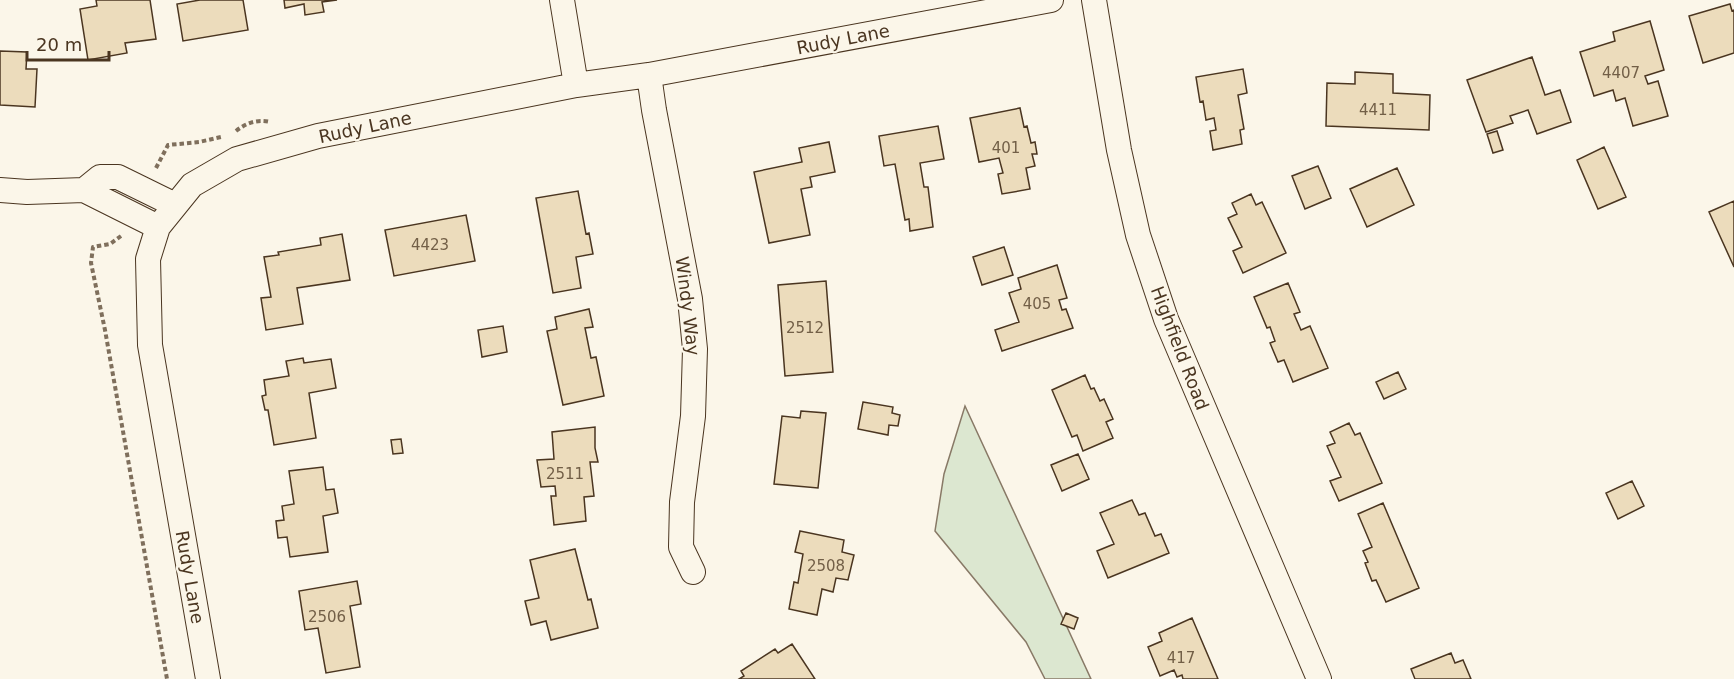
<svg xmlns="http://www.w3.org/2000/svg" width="1734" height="679" font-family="'DejaVu Sans',sans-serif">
  <rect width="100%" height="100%" fill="#fbf6e9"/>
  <path fill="#dce7d0" stroke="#887966" stroke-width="1.5" d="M 965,406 L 1091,679 L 1045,679 L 1026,642 L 935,531 L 944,474 Z"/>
  <path fill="#ecdcbc" stroke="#4a3520" stroke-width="1.5" d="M 96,0 L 150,0 L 156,39 L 125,43 L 127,53 L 88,60 L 80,9 L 97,6 Z
    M 200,0 L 243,0 L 248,30 L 183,41 L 177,4 Z
    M 284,0 L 337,0 L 322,2 L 324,12 L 305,15 L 304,4 L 285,8 Z
    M 1730,4 L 1732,11 L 1734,10 L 1734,53 L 1703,63 L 1689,16 Z
    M 1650,21 L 1664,70 L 1645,76 L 1648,84 L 1658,81 L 1668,116 L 1633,126 L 1625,98 L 1616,101 L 1613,90 L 1594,96 L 1580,52 L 1615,41 L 1613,32 Z
    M 0,51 L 27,52 L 26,69 L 37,69 L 35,107 L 0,105 Z
    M 1532,57 L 1545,95 L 1560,90 L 1571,122 L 1537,134 L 1528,110 L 1510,116 L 1513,123 L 1486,132 L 1467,80 Z
    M 1243,69 L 1247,93 L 1238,95 L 1244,129 L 1240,130 L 1242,144 L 1213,150 L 1210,131 L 1216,130 L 1214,118 L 1206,120 L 1203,101 L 1200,102 L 1196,77 Z
    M 1355,72 L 1393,74 L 1393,93 L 1430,95 L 1429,130 L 1326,126 L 1327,83 L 1355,84 Z
    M 1020,108 L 1024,127 L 1027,126 L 1031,143 L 1035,142 L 1037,154 L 1032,154 L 1035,166 L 1026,168 L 1030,189 L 1002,194 L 998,174 L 1003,173 L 999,158 L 979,162 L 970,118 Z
    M 938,126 L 944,159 L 920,163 L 924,187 L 928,187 L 933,227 L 910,231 L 909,219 L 905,220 L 895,164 L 884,166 L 879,136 Z
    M 1497,131 L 1503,150 L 1493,153 L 1487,134 Z
    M 829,142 L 835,172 L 810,177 L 812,187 L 801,189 L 810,235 L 769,243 L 754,172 L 802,162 L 799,148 Z
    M 1604,147 L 1626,197 L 1598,209 L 1577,160 Z
    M 1318,166 L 1331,198 L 1305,209 L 1292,176 Z
    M 1397,168 L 1414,205 L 1367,227 L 1350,189 Z
    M 578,191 L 586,234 L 589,233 L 593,254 L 576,257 L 581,288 L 553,293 L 536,198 Z
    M 1251,194 L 1256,205 L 1262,202 L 1286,253 L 1243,273 L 1233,251 L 1242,247 L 1228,218 L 1237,214 L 1232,203 Z
    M 1734,201 L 1734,267 L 1709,212 Z
    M 466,215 L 475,261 L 394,276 L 385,230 Z
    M 342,234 L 350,280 L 297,288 L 303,324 L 266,330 L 261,298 L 271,297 L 264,257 L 279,255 L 278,252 L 321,245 L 320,238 Z
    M 1004,247 L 1013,275 L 982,285 L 973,257 Z
    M 1057,265 L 1067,298 L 1059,300 L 1062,310 L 1066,309 L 1073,328 L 1002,351 L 995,330 L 1019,322 L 1009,293 L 1021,289 L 1018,278 Z
    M 826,281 L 833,372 L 785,376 L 778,285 Z
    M 1288,283 L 1300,312 L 1294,314 L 1301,330 L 1310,326 L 1328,368 L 1293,382 L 1284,360 L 1278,362 L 1270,343 L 1275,341 L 1270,327 L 1267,328 L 1254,297 Z
    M 589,309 L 593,327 L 585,328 L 591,358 L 596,357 L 604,396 L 563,405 L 547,331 L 557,329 L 555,317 Z
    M 503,326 L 507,352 L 482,357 L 478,330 Z
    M 303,358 L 304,363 L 331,359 L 336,388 L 309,393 L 316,438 L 274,445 L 268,410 L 265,410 L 262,396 L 266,395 L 264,380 L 289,376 L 286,361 Z
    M 1398,372 L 1406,389 L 1384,399 L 1376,382 Z
    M 1085,375 L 1091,389 L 1094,388 L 1100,401 L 1104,399 L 1113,419 L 1106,422 L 1113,438 L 1083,451 L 1077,435 L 1072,437 L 1052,390 Z
    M 863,402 L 893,407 L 892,413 L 900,415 L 898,426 L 889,425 L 888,435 L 858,429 Z
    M 801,411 L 826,413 L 818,488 L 774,484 L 782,416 L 800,418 Z
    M 1349,423 L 1355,435 L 1360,433 L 1382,483 L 1339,501 L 1330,481 L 1341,477 L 1327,446 L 1335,443 L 1330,432 Z
    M 595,427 L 595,448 L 598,462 L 590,462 L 594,496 L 584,497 L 586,521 L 554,525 L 551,496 L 556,496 L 555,486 L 541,487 L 537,460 L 554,459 L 552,432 Z
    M 401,439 L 403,453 L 393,454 L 391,440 Z
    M 1078,454 L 1089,479 L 1062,491 L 1051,465 Z
    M 323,467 L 326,490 L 334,489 L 338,513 L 323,516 L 328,552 L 290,557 L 287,537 L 278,538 L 276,521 L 284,520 L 282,506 L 294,504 L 289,471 Z
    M 1632,481 L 1644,506 L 1618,519 L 1606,493 Z
    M 1132,500 L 1139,515 L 1145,513 L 1155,536 L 1161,534 L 1169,553 L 1108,578 L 1097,551 L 1114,544 L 1100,513 Z
    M 1383,503 L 1419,588 L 1386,602 L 1376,580 L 1372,581 L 1365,563 L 1368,562 L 1363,551 L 1372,547 L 1358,514 Z
    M 800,531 L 844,540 L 842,552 L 854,555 L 848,580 L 836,578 L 833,592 L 822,589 L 817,615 L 789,609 L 794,582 L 798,583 L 803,554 L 795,552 Z
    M 575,549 L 588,600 L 591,599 L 598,628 L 551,640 L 546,621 L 531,625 L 525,601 L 539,598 L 530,560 Z
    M 357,581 L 361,604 L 350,606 L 360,667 L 326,673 L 318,628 L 305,630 L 299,591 Z
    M 1066,613 L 1078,618 L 1074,629 L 1061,624 Z
    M 1192,618 L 1218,679 L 1183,679 L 1182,675 L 1177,677 L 1174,670 L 1160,676 L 1148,647 L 1162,641 L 1159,633 Z
    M 792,644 L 815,679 L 739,679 L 744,676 L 741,671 L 775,649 L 778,653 Z
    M 1451,653 L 1455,663 L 1463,660 L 1471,679 L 1415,679 L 1411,669 Z"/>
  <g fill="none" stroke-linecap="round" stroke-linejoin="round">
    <defs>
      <path id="minor" d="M 562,0 L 576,85
        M 1094,0 L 1119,150 L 1138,235 L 1166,319 L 1319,679
        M 649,75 L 654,110 L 690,299 L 695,349 L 693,416 L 682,502 L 681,547 L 693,572
        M 0,190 L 27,192 L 84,190 L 158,227
        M 84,190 L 100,177 L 118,177 L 175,205
        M 208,679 L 150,345 L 148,259 L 158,227 L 192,185 L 237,159 L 318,136 L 576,85 L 649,75 L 1051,0"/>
    </defs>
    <use href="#minor" stroke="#4a3520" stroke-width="26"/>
    <path stroke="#7f6f5c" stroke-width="4" stroke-dasharray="4.5 3" stroke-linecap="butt" d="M 236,131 C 246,123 257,119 270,122
      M 156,168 L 168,145 L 199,142 L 221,137
      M 121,236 L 110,244 L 93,247 L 91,263 L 105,330 L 167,679"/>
    <use href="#minor" stroke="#fbf6e9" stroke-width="24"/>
  </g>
  <g text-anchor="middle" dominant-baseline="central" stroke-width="4.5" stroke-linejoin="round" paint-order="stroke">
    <g font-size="15" fill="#725f47">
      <text x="1621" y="73">4407</text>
      <text x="1378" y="110">4411</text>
      <text x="1006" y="148">401</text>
      <text x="430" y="245">4423</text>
      <text x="1037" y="304">405</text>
      <text x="805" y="328">2512</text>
      <text x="565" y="474">2511</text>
      <text x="826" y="566">2508</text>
      <text x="327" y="617">2506</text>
      <text x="1181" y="658">417</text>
    </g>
    <g font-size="18" fill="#4a3520" stroke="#fbf6e9">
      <text transform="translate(843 39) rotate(-11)">Rudy Lane</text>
      <text transform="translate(365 127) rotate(-12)">Rudy Lane</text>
      <text transform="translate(688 306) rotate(83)">Windy Way</text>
      <text transform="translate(1180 348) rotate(69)">Highfield Road</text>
      <text transform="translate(190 577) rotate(80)">Rudy Lane</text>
    </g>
  </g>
  <path d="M27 51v9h82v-9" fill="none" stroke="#4a3520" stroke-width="3"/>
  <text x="36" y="51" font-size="18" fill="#4a3520" stroke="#fbf6e9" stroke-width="4.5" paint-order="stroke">20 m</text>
</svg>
